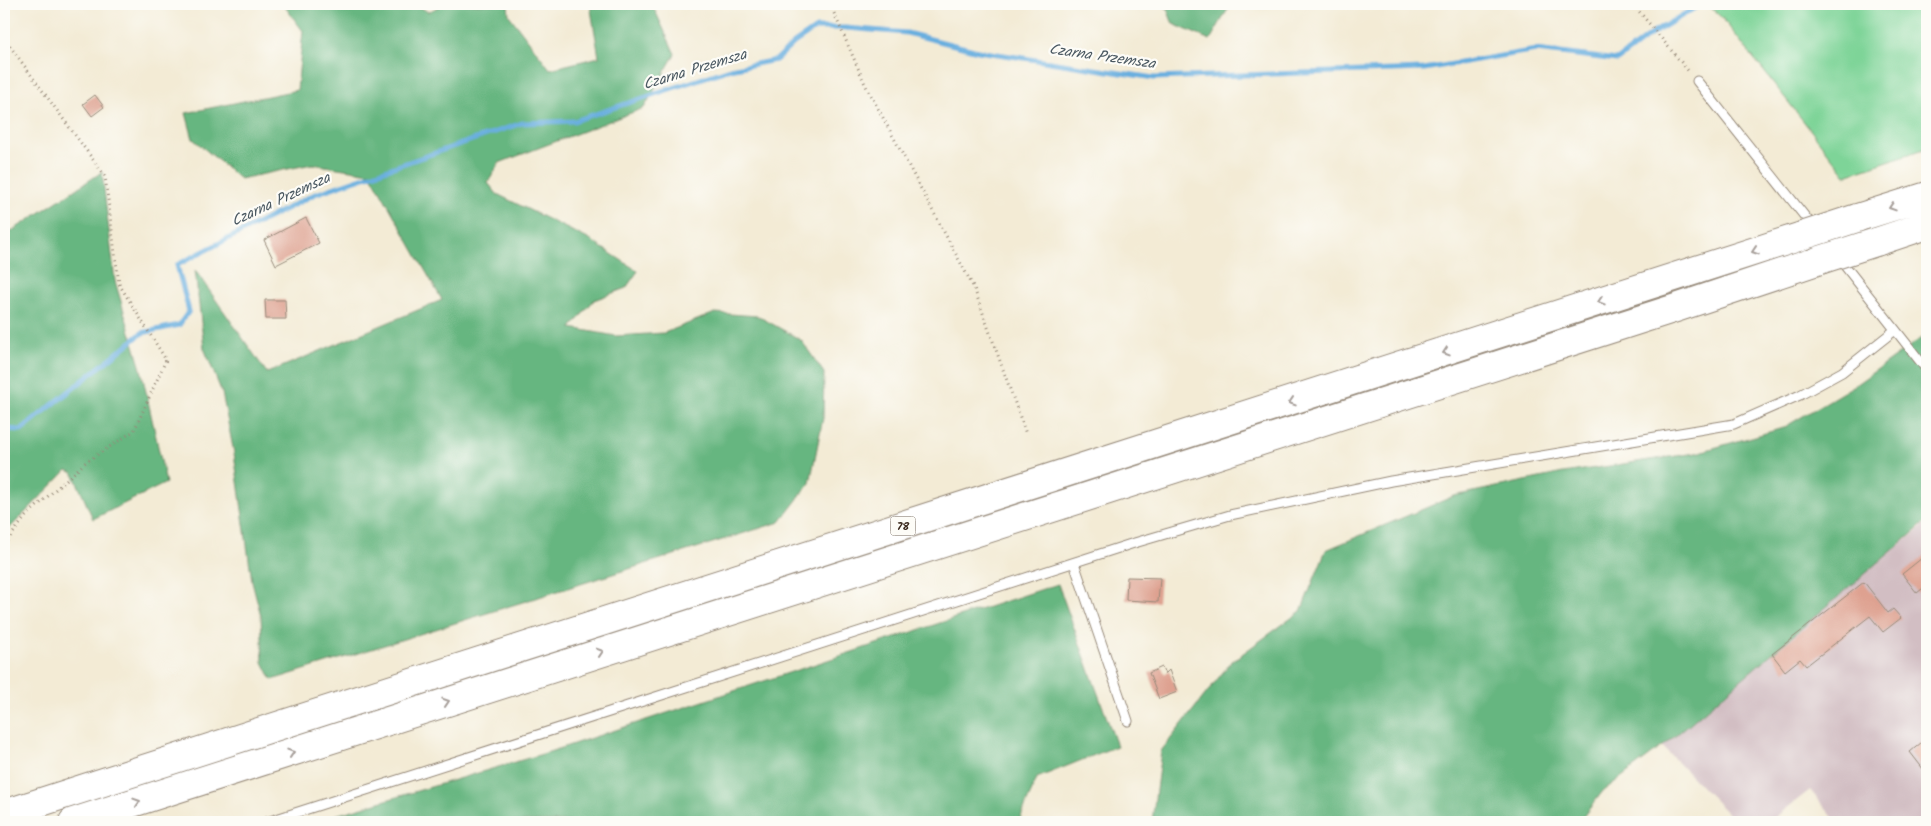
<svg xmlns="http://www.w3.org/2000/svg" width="1931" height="826" font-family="Kalam,sans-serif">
  <rect width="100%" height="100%" fill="#fdfcf7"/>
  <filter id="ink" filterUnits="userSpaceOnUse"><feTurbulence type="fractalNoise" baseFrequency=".02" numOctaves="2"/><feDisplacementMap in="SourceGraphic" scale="10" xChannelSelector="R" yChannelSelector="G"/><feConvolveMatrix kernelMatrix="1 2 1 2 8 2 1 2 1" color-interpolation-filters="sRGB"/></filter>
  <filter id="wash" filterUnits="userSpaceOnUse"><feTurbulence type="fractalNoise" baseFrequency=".0096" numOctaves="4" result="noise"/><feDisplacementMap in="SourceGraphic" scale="20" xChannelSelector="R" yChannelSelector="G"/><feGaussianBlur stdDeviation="1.12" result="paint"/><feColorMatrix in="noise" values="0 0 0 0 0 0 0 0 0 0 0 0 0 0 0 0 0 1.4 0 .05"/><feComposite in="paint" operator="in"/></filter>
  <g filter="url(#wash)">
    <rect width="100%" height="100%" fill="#f3ebd5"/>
    <path fill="#d2bec3" d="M 1927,523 L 1927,822 L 1837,822 L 1810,790 L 1769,822 L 1736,822 L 1656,740 Z"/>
    <path fill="#7ed498" stroke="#5c7f5b" d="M 1707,4 L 1927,4 L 1927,148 L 1846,175 L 1722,18 Z"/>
    <path fill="#66b680" stroke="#50704f" d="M 283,4 L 416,4 L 428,12 L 444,4 L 508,4 L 509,15 L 550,69 L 599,57 L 590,4 L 652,4 L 675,54 L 644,108 L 499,163 L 488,183 L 497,194 L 590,240 L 638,271 L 626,288 L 594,300 L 571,328 L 616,336 L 664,333 L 715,313 L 758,316 L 801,340 L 824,373 L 823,418 L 810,483 L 780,522 L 272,680 L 263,662 L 261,616 L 252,581 L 234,453 L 222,393 L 204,348 L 195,270 L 267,373 L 442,300 L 370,173 L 312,164 L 240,179 L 193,139 L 186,113 L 297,90 L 303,31 Z
      M 1165,4 L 1231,4 L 1210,40 L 1173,24 Z
      M 102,172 L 115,281 L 141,369 L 166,483 L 93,519 L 73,473 L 67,470 L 4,534 L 4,236 Z
      M 1927,334 L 1927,521 L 1667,743 L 1603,791 L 1579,822 L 1152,822 L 1161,751 L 1231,662 L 1301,611 L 1326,550 L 1454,496 L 1563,473 L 1696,453 L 1783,428 L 1855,385 Z
      M 1058,584 L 1117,746 L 1037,778 L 1019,822 L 312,822 L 549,752 Z"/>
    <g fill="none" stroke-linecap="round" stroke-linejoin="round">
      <path stroke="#69afdf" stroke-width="5" d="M 4,429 L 21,430 L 142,333 L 179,325 L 189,311 L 177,265 L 315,194 L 522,123 L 574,121 L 730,69 L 776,60 L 794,43 L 816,28 L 846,28 L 907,33 L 978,51 L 1154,78 L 1424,69 L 1536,50 L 1617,60 L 1650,35 L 1701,4"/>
    </g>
    <g id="blocks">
      <path fill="#dea190" d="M 95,95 L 104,107 L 92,116 L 83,104 Z
        M 306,218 L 319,243 L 276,265 L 264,240 Z
        M 265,300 L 285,300 L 286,319 L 266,319 Z
        M 1927,554 L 1927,585 L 1917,593 L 1902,574 Z
        M 1127,577 L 1160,578 L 1158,602 L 1126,600 Z
        M 1864,582 L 1888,613 L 1893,609 L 1901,618 L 1883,632 L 1870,616 L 1806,666 L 1800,659 L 1785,671 L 1772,654 Z
        M 1162,667 L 1165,674 L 1169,670 L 1177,692 L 1159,699 L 1149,673 Z
        M 1927,738 L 1927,774 L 1910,752 Z"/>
    </g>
  </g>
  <g filter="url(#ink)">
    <use href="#blocks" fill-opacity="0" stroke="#978a7a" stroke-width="1"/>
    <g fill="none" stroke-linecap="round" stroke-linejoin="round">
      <defs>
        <path id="lane" d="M 1697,81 L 1814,228
          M 1838,257 L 1927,370
          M 1074,563 L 1128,721
          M 267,822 L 1131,544 L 1230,515 L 1391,481 L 1734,424 L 1800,395 L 1842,372 L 1895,330"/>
        <path id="primary" d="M 1857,218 L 1927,196
          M 1876,242 L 1927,225
          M 4,814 L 1802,236
          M 73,822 L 1676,308 L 1820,260"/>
      </defs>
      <use href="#lane" stroke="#978a7a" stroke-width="11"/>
      <use href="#primary" stroke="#978a7a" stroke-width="30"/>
      <path stroke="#978a7a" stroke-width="3" stroke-dasharray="1 4" stroke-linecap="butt" d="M 830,4 L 865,84 L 974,288 L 1026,434
        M 1633,4 L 1690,73
        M 4,38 L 105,176 L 119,284 L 166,360 L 134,431 L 86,462 L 26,516 L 4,545"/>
      <use href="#lane" stroke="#fff" stroke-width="9"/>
      <use href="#primary" stroke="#fff" stroke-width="28"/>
      <defs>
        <path id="primary-bridge" d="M 1802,236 L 1857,218
          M 1820,260 L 1876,242"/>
      </defs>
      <use href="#primary-bridge" stroke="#978a7a" stroke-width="30" stroke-linecap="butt"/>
      <use href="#primary-bridge" stroke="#fff" stroke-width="28"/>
    </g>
    <defs><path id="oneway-chevron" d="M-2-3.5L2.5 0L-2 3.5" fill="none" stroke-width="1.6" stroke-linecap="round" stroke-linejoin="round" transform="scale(1.25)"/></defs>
    <g stroke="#a79f9a">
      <use href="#oneway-chevron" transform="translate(1892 207) rotate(162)"/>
      <use href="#oneway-chevron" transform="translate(1755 251) rotate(162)"/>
      <use href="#oneway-chevron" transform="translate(1601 301) rotate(162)"/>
      <use href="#oneway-chevron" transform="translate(1446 352) rotate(162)"/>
      <use href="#oneway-chevron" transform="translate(1292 402) rotate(162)"/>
      <use href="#oneway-chevron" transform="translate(600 652) rotate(-18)"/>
      <use href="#oneway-chevron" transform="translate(446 702) rotate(-18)"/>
      <use href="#oneway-chevron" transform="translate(291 753) rotate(-18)"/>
      <use href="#oneway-chevron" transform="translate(137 802) rotate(-18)"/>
    </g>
  </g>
  <g text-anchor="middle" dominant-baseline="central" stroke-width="4.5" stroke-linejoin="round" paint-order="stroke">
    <rect fill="#fdfcf7" stroke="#75695f" stroke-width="1" x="890.5" y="516.5" width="25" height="19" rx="4"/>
    <g font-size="12" font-weight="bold" fill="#3b2a1e">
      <text x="903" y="526">78</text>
    </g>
    <g font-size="15" font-style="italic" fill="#4b5962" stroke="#fdfcf7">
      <text transform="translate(1102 57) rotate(8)">Czarna Przemsza</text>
      <text transform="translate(695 70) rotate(-17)">Czarna Przemsza</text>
      <text transform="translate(281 200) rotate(-25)">Czarna Przemsza</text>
    </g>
  </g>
  <rect width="1931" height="826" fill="none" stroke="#fdfcf7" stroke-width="20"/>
</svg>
